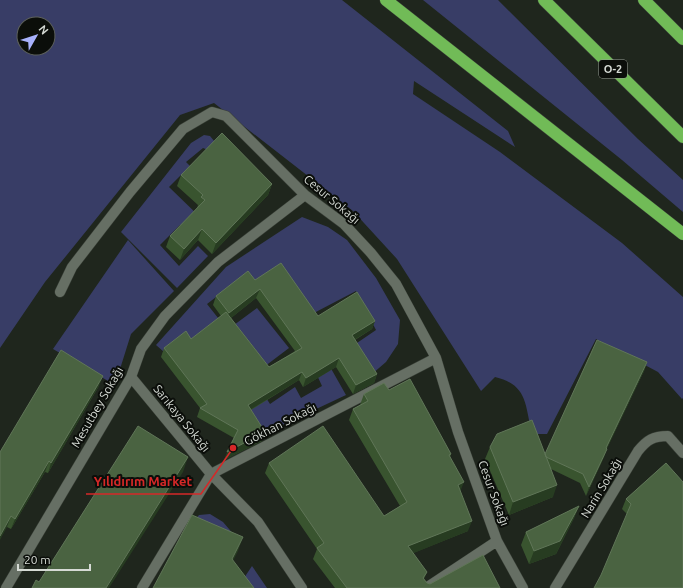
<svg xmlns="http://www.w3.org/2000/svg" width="683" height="588" font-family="Ubuntu,sans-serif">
  <rect width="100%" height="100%" fill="#1f261d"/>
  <path fill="#383d66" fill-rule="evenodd" d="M 0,0 L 342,0 L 508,131 L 515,147 L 414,81 L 413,94 L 500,152 L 622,243 L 683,297 L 683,398 L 682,399 L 658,372 L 596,339 L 547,434 L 532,434 C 525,405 528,385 495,377 L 481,391 L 397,259 L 353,211 L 214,103 L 180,115 L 45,282 L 0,348 ZM 24,24 L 48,24 L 48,48 L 24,48 Z
    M 423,0 L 498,0 L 638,139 L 683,180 L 683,212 L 622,160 Z
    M 204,135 L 210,136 L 215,142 L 208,150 L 203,148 L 186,162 L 190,166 L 169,187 L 202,219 L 189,234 L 180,225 L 160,245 L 179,266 L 198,246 L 208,256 L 177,288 L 121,232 L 191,143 Z
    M 302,217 L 328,227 L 347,240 L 376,278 L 400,320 L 398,344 L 386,362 L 372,374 L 354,345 L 376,330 L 356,291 L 312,314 L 252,284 L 246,274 L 207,304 L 226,328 L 164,352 L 156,345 L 226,267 Z
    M 128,240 L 174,291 L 131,334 L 115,385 L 53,349 Z
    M 257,308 L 289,348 L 252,376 L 270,404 L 295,387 L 301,398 L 322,386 L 316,373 L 329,365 L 346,395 L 263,434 L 194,397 L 256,350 L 234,325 Z
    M 210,514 L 223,522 L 235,536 L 190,526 L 199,515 Z
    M 252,566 L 267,588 L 243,588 L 240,584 Z"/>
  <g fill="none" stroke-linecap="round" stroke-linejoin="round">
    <defs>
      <path id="minor" d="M 60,292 L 72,267 L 130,192 L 183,129 L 212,112 L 226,116 L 305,195 L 344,224 L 371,253 L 396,284 L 436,358 L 458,432 L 497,541 L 523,588
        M 131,377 L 211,474 L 258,522 L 302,588
        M 6,588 L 131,377 L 141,349 L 165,316 L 218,262 L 305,195
        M 142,588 L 211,474 L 436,358
        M 426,588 L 497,541
        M 555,588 L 638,451 C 647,440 653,436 668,436 L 683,453"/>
      <path id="motorway" d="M 386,0 L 683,234
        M 544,0 L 683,137
        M 644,0 L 683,39"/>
    </defs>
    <use href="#minor" stroke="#3a4038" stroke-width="11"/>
    <use href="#motorway" stroke="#3a4038" stroke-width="13"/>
    <use href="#minor" stroke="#666f64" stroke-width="10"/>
    <use href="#motorway" stroke="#71bb57" stroke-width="12"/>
  </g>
  <path fill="#39542f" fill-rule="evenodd" d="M 181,175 L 272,184 L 268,195 L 212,254 L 198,240 L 180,260 L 166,247 L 170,236 L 197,208 L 198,205 L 177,186 Z
    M 255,280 L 318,316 L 375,321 L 372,329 L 355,340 L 377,374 L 374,383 L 353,394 L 336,367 L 303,387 L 299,380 L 251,410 L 265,432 L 262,441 L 224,460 L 234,438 L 197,417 L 200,408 L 161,357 L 164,348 L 191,339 L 221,316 L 213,305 L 216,296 ZM 256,298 L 295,351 L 269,367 L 231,318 Z
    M 647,362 L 644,371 L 607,448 L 604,457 L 586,496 L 580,483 L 551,469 L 553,497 L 509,515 L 485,459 L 490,447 L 545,454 Z
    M 99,386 L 48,473 L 45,472 L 11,529 L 7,527 L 0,452 Z
    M 389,390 L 451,454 L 450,457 L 460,492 L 468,531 L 413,553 L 427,572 L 424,579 L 427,583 L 430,584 L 500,588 L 335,588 L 313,559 L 317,549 L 265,473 L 269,463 L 384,516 L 400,506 L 349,420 L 353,409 L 360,405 L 364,394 Z
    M 666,463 L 627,514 L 622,509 L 626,499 Z
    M 579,506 L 574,518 L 556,554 L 529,564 L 521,545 L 526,532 Z"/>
  <path fill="#273c21" d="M 272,184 L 268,195 L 212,254 L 216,243 Z
    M 202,229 L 198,240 L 180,260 L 184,249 Z
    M 260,289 L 256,298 L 226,322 L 229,313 Z
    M 375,321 L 372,329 L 349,343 L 352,335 Z
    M 339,358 L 336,367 L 303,387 L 306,378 Z
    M 647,362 L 644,371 L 603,457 L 606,448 Z
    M 302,372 L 299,380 L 245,413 L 248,405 Z
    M 377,374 L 374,383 L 353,394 L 356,385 Z
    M 103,376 L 99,386 L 48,473 L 51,463 Z
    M 265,432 L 262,441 L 224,460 L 227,452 Z
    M 607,449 L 604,457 L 586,496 L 589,487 Z
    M 188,457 L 183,472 L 109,588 L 106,588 Z
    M 49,461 L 45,472 L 11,529 L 15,519 Z
    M 464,482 L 460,492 L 458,485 Z
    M 557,485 L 553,497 L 509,515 L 513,502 Z
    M 579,506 L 574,518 L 556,554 L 529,564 L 534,551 Z
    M 11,516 L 7,527 L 0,540 L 0,536 Z
    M 472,521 L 468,531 L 404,557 L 408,546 Z
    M 243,537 L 238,551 L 227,573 L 232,559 Z"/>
  <path fill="#4a6341" stroke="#607658" d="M 222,133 L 272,184 L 216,243 L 202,229 L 184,249 L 170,236 L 205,200 L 201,197 L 203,195 L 181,175 Z
    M 281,263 L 318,316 L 357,292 L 375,321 L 352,335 L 377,374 L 356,385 L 339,358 L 306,378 L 302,372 L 248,405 L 265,432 L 227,452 L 238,430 L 200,408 L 207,404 L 164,348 L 186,331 L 191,339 L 226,312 L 269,367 L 302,348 L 260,289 L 229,313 L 216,296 L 248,271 L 255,280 Z
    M 597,340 L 647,362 L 606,448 L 607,449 L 589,487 L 583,474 L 546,457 L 545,454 Z
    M 61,350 L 103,376 L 51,463 L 49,461 L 15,519 L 11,516 L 0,536 L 0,452 Z
    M 410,379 L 451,454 L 449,455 L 464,482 L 458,485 L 472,521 L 408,546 L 427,572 L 423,578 L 427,583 L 430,584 L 483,555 L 500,588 L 347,588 L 317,548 L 324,543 L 269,463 L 323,426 L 384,516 L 407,502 L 353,409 L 368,401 L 364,394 L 384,383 L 389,390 Z
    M 532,420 L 557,485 L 513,502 L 490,447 L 497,434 Z
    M 138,426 L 188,457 L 106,588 L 32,588 L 36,580 L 39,582 Z
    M 666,463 L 683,482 L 683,588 L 594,588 L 601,575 L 631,504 L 626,499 Z
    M 579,506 L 560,541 L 534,551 L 526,532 Z
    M 192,515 L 243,537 L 232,559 L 254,588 L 153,588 Z"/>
  <g text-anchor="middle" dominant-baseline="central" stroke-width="4" stroke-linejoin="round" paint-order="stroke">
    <rect fill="#0b0e0a" stroke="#999e98" stroke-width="1" x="599" y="60" width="28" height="18" rx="3"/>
    <g font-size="11" font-weight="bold" fill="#d6dbd5">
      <text x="613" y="69">O-2</text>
    </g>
    <g font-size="12" fill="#d6dbd5" stroke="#0b0e0a">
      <text transform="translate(332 199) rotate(40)">Cesur Sokağı</text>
      <text transform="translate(97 407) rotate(-60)">Mesutbey Sokağı</text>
      <text transform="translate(182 418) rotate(51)">Sarıkaya Sokağı</text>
      <text transform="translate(280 424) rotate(-27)">Gökhan Sokağı</text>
      <text transform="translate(601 488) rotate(-59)">Narin Sokağı</text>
      <text transform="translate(494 493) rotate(70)">Cesur Sokağı</text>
    </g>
  </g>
  <path fill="none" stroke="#d62828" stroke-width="1.5" d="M233 448L201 494H86"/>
  <circle fill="#d62828" stroke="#0b0e0a" stroke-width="1.5" cx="233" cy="448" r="4"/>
  <g font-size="13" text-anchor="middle" font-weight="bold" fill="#d62828" stroke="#0b0e0a" stroke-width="4" stroke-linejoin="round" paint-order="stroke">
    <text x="143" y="486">Yılıdırım Market</text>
  </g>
  <g transform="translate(36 36) rotate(51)"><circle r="19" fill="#0b0e0a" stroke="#5c605b"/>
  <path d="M0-3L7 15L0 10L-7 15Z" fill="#a7b1fc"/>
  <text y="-6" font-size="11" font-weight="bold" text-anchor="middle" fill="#d6dbd5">N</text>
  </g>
  <path d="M18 564v6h72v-6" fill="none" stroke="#d6dbd5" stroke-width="2"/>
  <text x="24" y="564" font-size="12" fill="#d6dbd5" stroke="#0b0e0a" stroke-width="3" paint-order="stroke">20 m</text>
</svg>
